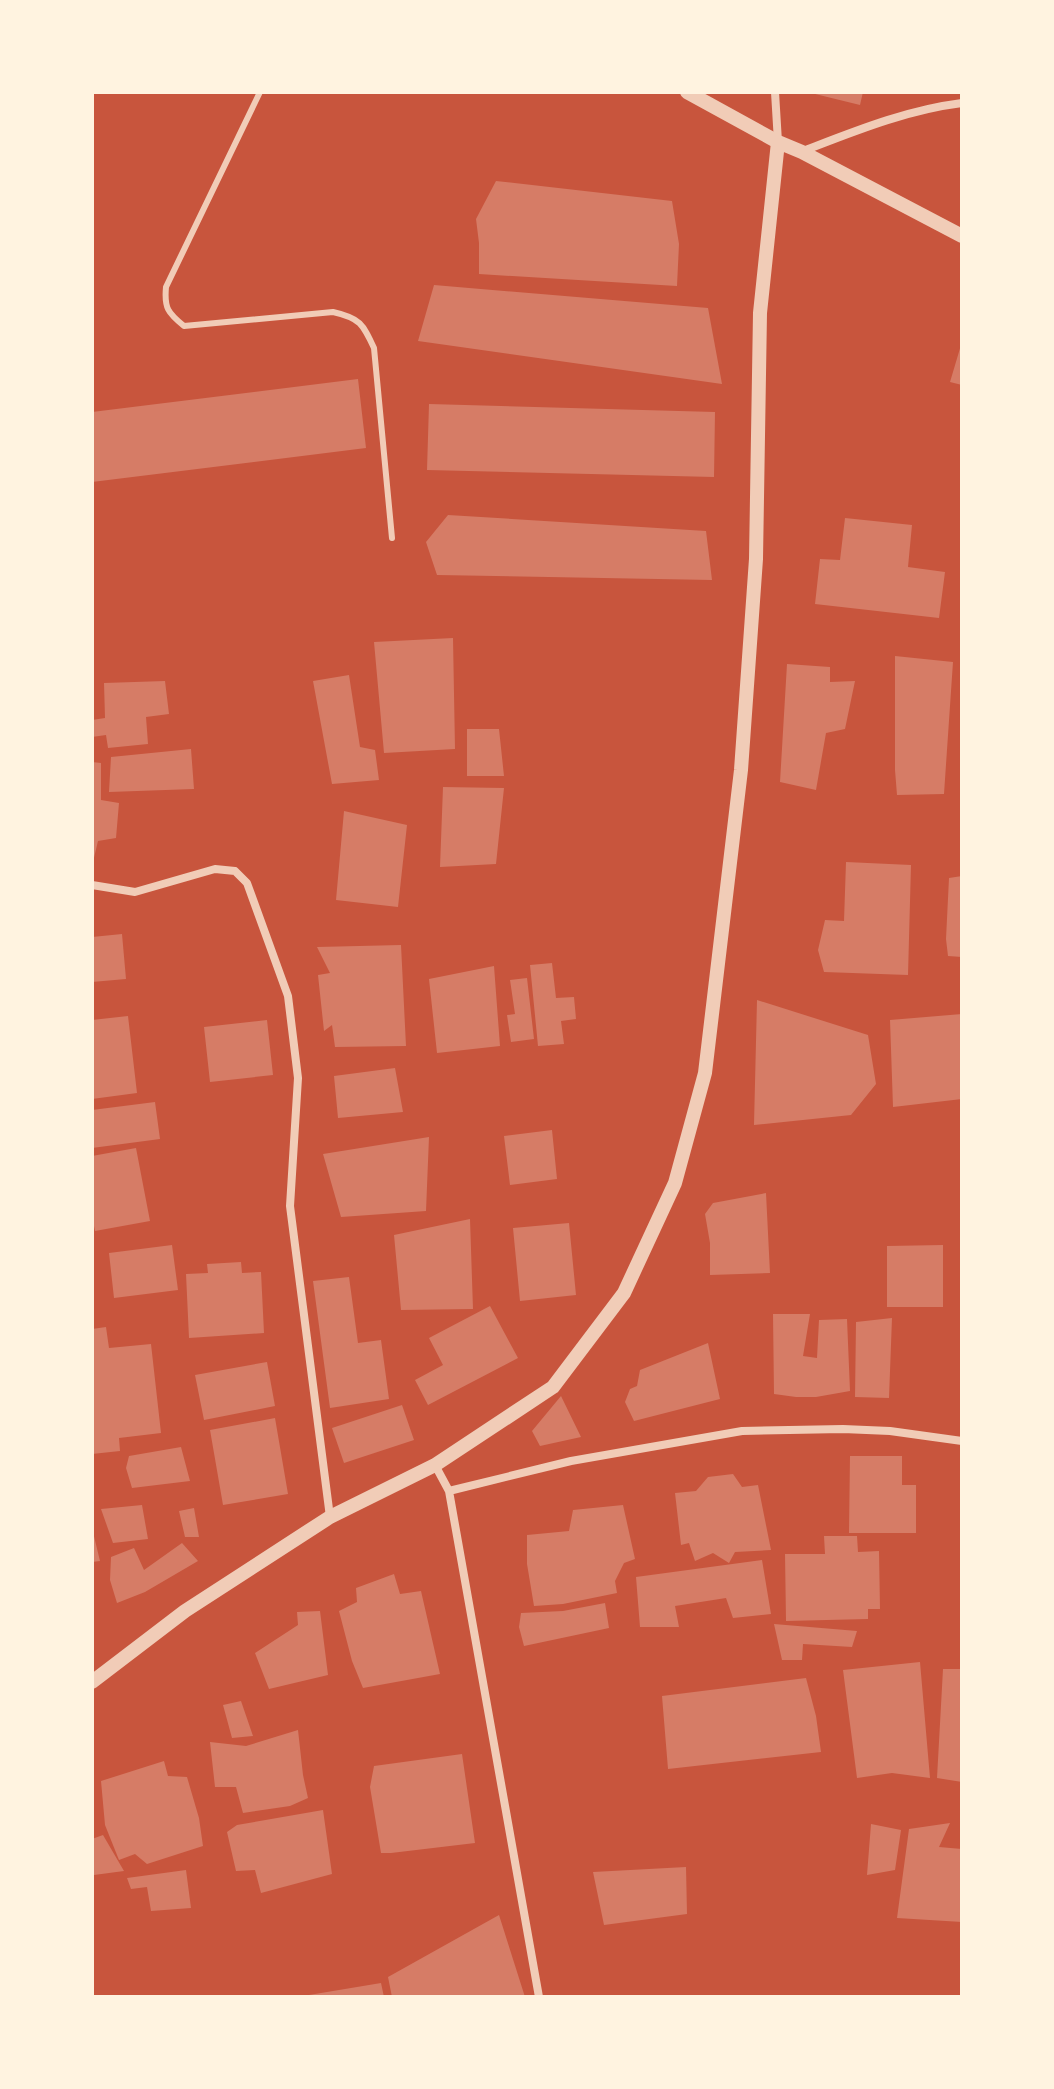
<svg xmlns="http://www.w3.org/2000/svg" width="1054" height="2089" font-family="'Asap Condensed',sans-serif">
  <rect width="100%" height="100%" fill="#c8553d"/>
  <path fill="#d67c66" d="M 807,92 L 863,92 L 860,105 Z
    M 496,181 L 672,201 L 679,244 L 677,286 L 479,274 L 479,243 L 476,219 Z
    M 434,285 L 708,308 L 722,384 L 418,341 Z
    M 961,345 L 962,345 L 962,385 L 950,382 Z
    M 358,379 L 366,448 L 92,482 L 92,412 Z
    M 429,404 L 715,412 L 714,477 L 427,470 Z
    M 448,515 L 706,531 L 712,580 L 437,575 L 426,542 Z
    M 845,518 L 912,525 L 908,567 L 945,572 L 939,618 L 815,604 L 820,559 L 840,560 Z
    M 453,638 L 455,749 L 384,753 L 374,642 Z
    M 895,656 L 953,662 L 944,794 L 897,795 L 895,770 Z
    M 787,664 L 830,667 L 830,682 L 855,681 L 845,729 L 826,733 L 816,790 L 780,782 Z
    M 349,675 L 360,747 L 375,750 L 379,780 L 332,784 L 313,681 Z
    M 165,681 L 169,714 L 146,717 L 148,744 L 108,748 L 106,735 L 92,737 L 92,720 L 105,718 L 104,683 Z
    M 467,729 L 499,729 L 504,776 L 467,776 Z
    M 191,749 L 194,789 L 109,792 L 111,757 Z
    M 92,762 L 101,763 L 101,800 L 119,803 L 116,838 L 98,841 L 93,862 Z
    M 443,787 L 504,788 L 496,864 L 440,867 Z
    M 344,811 L 407,825 L 398,907 L 336,900 Z
    M 846,862 L 911,865 L 908,975 L 824,972 L 818,950 L 825,920 L 844,921 Z
    M 962,876 L 962,957 L 948,956 L 946,939 L 949,878 Z
    M 122,934 L 126,979 L 92,982 L 92,937 Z
    M 401,945 L 406,1046 L 335,1047 L 332,1025 L 324,1031 L 318,975 L 330,973 L 317,947 Z
    M 552,963 L 556,998 L 574,997 L 576,1019 L 561,1021 L 564,1044 L 538,1046 L 530,965 Z
    M 494,966 L 500,1046 L 437,1053 L 429,979 Z
    M 527,978 L 534,1039 L 511,1042 L 507,1015 L 515,1014 L 510,980 Z
    M 757,1000 L 868,1035 L 876,1084 L 851,1115 L 754,1125 Z
    M 962,1014 L 962,1099 L 893,1107 L 890,1020 Z
    M 128,1016 L 137,1093 L 92,1099 L 92,1020 Z
    M 267,1020 L 273,1075 L 210,1082 L 204,1027 Z
    M 395,1068 L 403,1112 L 338,1118 L 334,1076 Z
    M 155,1102 L 160,1139 L 92,1148 L 92,1110 Z
    M 552,1130 L 557,1179 L 510,1185 L 504,1136 Z
    M 429,1137 L 426,1211 L 341,1217 L 323,1154 Z
    M 136,1148 L 150,1221 L 95,1231 L 92,1216 L 92,1156 Z
    M 766,1193 L 770,1273 L 710,1275 L 710,1243 L 705,1214 L 713,1203 Z
    M 470,1219 L 473,1309 L 401,1310 L 394,1235 Z
    M 569,1223 L 576,1295 L 520,1301 L 513,1228 Z
    M 172,1245 L 178,1290 L 114,1298 L 109,1253 Z
    M 943,1245 L 943,1307 L 887,1307 L 887,1246 Z
    M 241,1262 L 242,1273 L 261,1272 L 264,1333 L 189,1338 L 186,1274 L 208,1273 L 207,1264 Z
    M 349,1277 L 358,1343 L 381,1340 L 389,1399 L 330,1408 L 313,1281 Z
    M 490,1306 L 518,1358 L 428,1405 L 415,1380 L 443,1365 L 429,1338 Z
    M 773,1314 L 810,1314 L 803,1356 L 817,1358 L 819,1320 L 847,1319 L 850,1391 L 816,1397 L 796,1397 L 774,1394 Z
    M 892,1318 L 889,1398 L 855,1397 L 856,1322 Z
    M 106,1327 L 109,1348 L 151,1344 L 161,1433 L 119,1438 L 120,1451 L 92,1454 L 92,1329 Z
    M 708,1343 L 720,1399 L 634,1421 L 625,1402 L 630,1389 L 637,1386 L 640,1370 Z
    M 267,1362 L 275,1406 L 204,1420 L 195,1375 Z
    M 561,1396 L 581,1437 L 540,1446 L 532,1431 Z
    M 402,1405 L 414,1440 L 344,1463 L 332,1428 Z
    M 275,1418 L 288,1494 L 223,1505 L 210,1430 Z
    M 181,1447 L 190,1481 L 132,1488 L 126,1468 L 129,1456 Z
    M 850,1456 L 902,1456 L 902,1485 L 916,1485 L 916,1533 L 849,1533 Z
    M 733,1474 L 742,1487 L 758,1485 L 771,1550 L 735,1552 L 729,1563 L 713,1553 L 695,1561 L 689,1543 L 681,1545 L 675,1493 L 696,1491 L 708,1477 Z
    M 142,1505 L 148,1539 L 113,1543 L 101,1509 Z
    M 623,1505 L 635,1559 L 624,1563 L 615,1581 L 617,1593 L 563,1604 L 534,1606 L 527,1564 L 527,1535 L 569,1531 L 573,1510 Z
    M 194,1508 L 199,1537 L 185,1537 L 179,1511 Z
    M 92,1528 L 100,1561 L 92,1562 Z
    M 824,1536 L 857,1536 L 858,1552 L 879,1551 L 880,1609 L 868,1609 L 868,1619 L 786,1621 L 785,1554 L 825,1554 Z
    M 182,1543 L 198,1561 L 145,1592 L 117,1603 L 110,1580 L 111,1557 L 134,1548 L 144,1570 Z
    M 762,1560 L 771,1614 L 733,1618 L 726,1598 L 675,1606 L 679,1627 L 640,1627 L 636,1577 Z
    M 394,1574 L 400,1594 L 421,1591 L 440,1674 L 363,1688 L 352,1661 L 339,1611 L 357,1602 L 356,1588 Z
    M 605,1603 L 609,1628 L 524,1646 L 519,1627 L 521,1613 L 563,1611 Z
    M 320,1611 L 328,1675 L 269,1689 L 255,1653 L 298,1625 L 297,1612 Z
    M 774,1624 L 857,1631 L 852,1647 L 803,1644 L 802,1660 L 782,1660 Z
    M 920,1662 L 930,1778 L 892,1773 L 857,1778 L 843,1670 Z
    M 943,1669 L 962,1669 L 962,1782 L 937,1778 Z
    M 806,1678 L 816,1716 L 821,1752 L 668,1769 L 662,1696 Z
    M 241,1701 L 253,1736 L 232,1738 L 223,1705 Z
    M 298,1730 L 303,1775 L 308,1798 L 290,1806 L 243,1813 L 236,1787 L 215,1787 L 210,1742 L 246,1746 Z
    M 462,1754 L 475,1843 L 391,1853 L 381,1853 L 370,1787 L 374,1766 Z
    M 164,1761 L 168,1776 L 187,1777 L 199,1818 L 203,1846 L 147,1864 L 135,1854 L 119,1860 L 105,1825 L 101,1781 Z
    M 323,1810 L 332,1874 L 261,1893 L 255,1870 L 236,1871 L 227,1832 L 237,1825 Z
    M 950,1823 L 939,1847 L 962,1849 L 962,1922 L 897,1918 L 909,1829 Z
    M 871,1824 L 901,1830 L 895,1870 L 867,1875 Z
    M 103,1835 L 124,1871 L 94,1875 L 92,1862 L 92,1839 Z
    M 686,1867 L 687,1914 L 604,1925 L 593,1872 Z
    M 186,1870 L 191,1908 L 151,1911 L 147,1887 L 131,1889 L 127,1878 Z
    M 499,1915 L 525,1997 L 392,1997 L 388,1977 Z
    M 381,1983 L 384,1997 L 309,1997 L 309,1995 Z"/>
  <g fill="none" stroke-linecap="round" stroke-linejoin="round">
    <path stroke="#f1ccb7" stroke-width="6" d="M 260,92 L 166,287 C 164,308 168,313 184,326 L 333,312 C 360,318 363,324 374,348 L 392,538"/>
    <path stroke="#f1ccb7" stroke-width="8" d="M 775,92 L 778,142
      M 803,151 C 855,131 906,110 962,103
      M 92,885 L 135,892 L 215,869 L 235,871 L 247,883 L 288,996 L 298,1078 L 290,1206 L 330,1517
      M 435,1465 L 449,1491 L 539,1997
      M 449,1491 L 571,1461 L 742,1431 L 843,1429 L 890,1431 L 962,1441"/>
    <path stroke="#f1ccb7" stroke-width="14" d="M 687,92 L 778,142 L 802,152 L 962,236
      M 92,1682 L 185,1611 L 330,1517 L 435,1465 L 553,1387 L 624,1293 L 675,1183 L 705,1073 L 741,770 L 756,559 L 760,313 L 778,142"/>
  </g>
  <rect width="1054" height="2089" fill="none" stroke="#fff3e0" stroke-width="188"/>
</svg>
